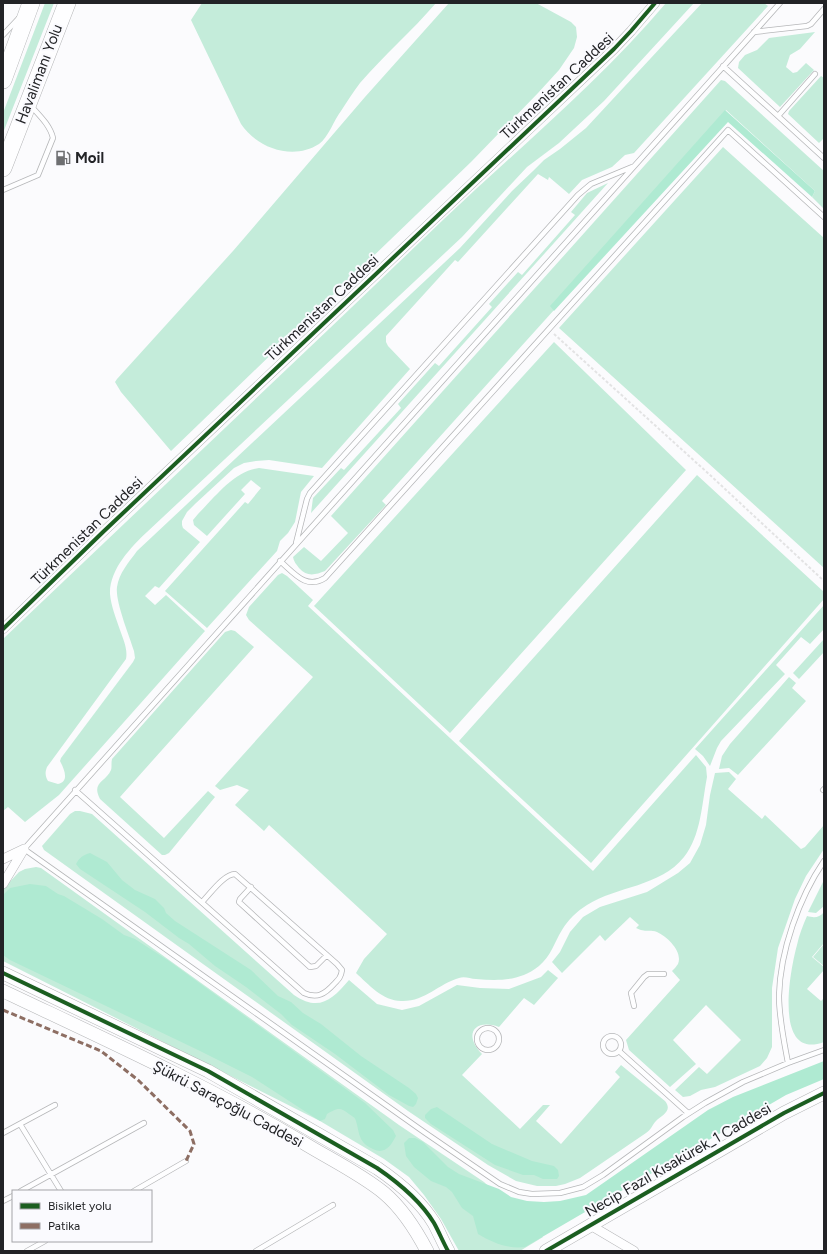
<svg xmlns="http://www.w3.org/2000/svg" width="827" height="1254" font-family="Figtree,sans-serif">
  <rect width="100%" height="100%" fill="#fbfbfd"/>
  <path fill="#c4ecda" d="M 45,3 L 54,3 L 3,133 L 3,113 Z
    M 202,3 L 436,3 C 412,31 384,55 360,83 C 353,92 347,102 341,111 C 334,120 328,138 319,144 C 293,161 257,148 241,124 L 191,20 Z
    M 449,3 L 536,3 L 571,22 L 576,27 L 577,37 L 574,48 L 559,70 L 538,93 L 471,162 L 171,451 L 121,392 L 115,382 L 117,379 L 233,251 L 365,97 Z
    M 666,3 L 694,3 L 604,101 L 559,143 L 527,167 L 462,237 L 147,532 C 131,547 109,570 110,594 C 111,606 116,618 120,630 C 123,639 128,649 126,659 L 47,767 C 45,772 45,776 48,781 L 58,784 C 70,781 64,769 60,761 L 61,758 L 133,662 L 135,658 L 134,651 C 129,635 115,601 117,587 C 119,573 129,562 137,551 L 460,248 L 512,191 L 533,171 L 544,160 L 560,149 L 586,128 L 702,3 L 764,3 L 768,6 L 634,153 L 625,155 L 612,167 L 582,180 L 569,194 L 549,177 L 548,180 L 538,174 L 458,262 L 455,260 L 386,336 L 386,342 L 388,346 L 410,369 L 322,468 L 269,460 L 256,461 L 244,463 L 234,468 L 195,504 L 187,512 L 182,521 L 182,525 L 183,528 L 200,542 L 159,588 L 155,586 L 145,596 L 155,605 L 166,595 L 205,631 L 59,795 L 25,822 L 8,807 L 3,811 L 3,639 C 150,499 298,359 444,219 C 519,148 599,82 666,3 Z
    M 815,32 L 800,49 L 790,55 L 786,67 L 793,73 L 797,72 L 806,63 L 814,70 L 780,107 L 738,68 L 739,62 L 745,55 L 757,50 L 769,38 Z
    M 821,76 L 824,78 L 824,138 L 819,143 L 788,114 L 789,111 Z
    M 721,80 L 725,81 L 824,171 L 824,209 L 812,197 L 815,191 L 726,110 L 551,306 L 554,310 L 382,501 L 386,505 L 325,571 C 315,575 307,577 299,568 C 296,564 294,562 293,557 L 304,547 L 321,561 L 348,533 L 331,516 Z
    M 723,147 L 824,238 L 824,568 L 559,328 Z
    M 608,183 L 311,513 L 313,498 L 341,468 L 344,470 L 401,408 L 398,404 L 435,363 L 439,366 L 492,307 L 489,304 L 518,272 L 522,275 L 575,215 L 571,212 L 587,193 Z
    M 554,342 L 686,470 L 450,733 L 314,606 Z
    M 259,468 L 314,476 L 301,492 L 295,522 L 288,533 L 280,541 L 277,551 L 207,628 L 165,591 L 245,502 L 248,504 L 261,488 L 251,480 L 241,490 L 245,494 L 207,536 L 194,525 L 193,520 L 198,514 C 215,497 234,471 259,468 Z
    M 697,475 L 824,592 L 824,599 L 591,863 L 459,741 Z
    M 282,573 L 287,576 L 313,600 L 308,606 L 593,871 L 696,755 L 706,767 L 707,777 C 702,803 701,836 684,857 C 660,887 617,886 587,905 C 577,911 568,920 562,930 C 554,943 551,956 539,966 C 520,981 500,981 476,979 C 470,979 465,976 459,978 C 438,984 425,1002 401,1001 C 383,1001 368,984 356,973 L 364,959 L 387,934 L 269,825 L 264,831 L 235,805 L 249,790 L 237,785 L 220,790 L 215,786 L 313,677 L 249,620 L 246,615 L 249,607 L 278,575 Z
    M 824,605 L 824,629 L 810,644 L 801,637 L 776,665 L 785,674 L 721,741 L 717,748 L 710,766 L 703,756 L 695,749 Z
    M 231,630 L 235,631 L 254,647 L 120,797 L 164,838 L 208,791 L 215,797 L 169,853 L 165,855 L 162,855 L 100,799 C 91,782 106,782 111,770 C 112,767 111,763 112,759 L 225,632 Z
    M 824,639 L 824,652 L 799,679 L 793,673 Z
    M 789,677 L 796,683 L 792,688 L 806,701 L 738,775 L 729,768 L 719,769 L 722,756 L 730,744 Z
    M 729,772 L 736,779 L 728,789 L 762,819 L 765,815 L 801,849 L 805,847 L 824,825 L 824,849 L 806,876 L 795,899 L 778,948 L 772,988 L 772,1047 L 767,1058 L 760,1066 L 715,1087 L 701,1090 L 690,1096 L 683,1097 L 675,1090 L 699,1067 L 707,1074 L 741,1040 L 706,1005 L 673,1040 L 696,1064 L 670,1087 L 629,1050 L 626,1040 L 680,980 L 672,971 C 674,969 676,967 678,964 C 683,952 668,937 657,932 C 649,929 646,933 636,928 L 639,925 L 630,917 L 605,941 L 600,935 L 562,973 L 552,962 L 560,952 L 570,932 L 583,917 L 600,907 L 647,892 L 678,873 L 690,863 L 700,845 L 706,825 L 710,795 L 715,773 Z
    M 75,811 L 80,811 L 92,814 L 294,995 C 319,1012 332,1000 349,980 L 377,1004 L 402,1010 L 419,1006 L 457,985 L 480,988 L 509,989 L 541,977 L 548,970 L 558,978 L 534,1005 L 524,998 L 499,1027 C 474,1018 463,1035 482,1054 L 462,1075 L 520,1129 L 543,1105 L 550,1105 L 536,1121 L 561,1144 L 620,1077 L 615,1072 L 621,1065 L 665,1101 C 673,1111 662,1115 656,1121 C 652,1125 652,1129 646,1133 L 580,1178 L 565,1184 L 556,1186 L 537,1186 L 516,1181 L 488,1165 L 408,1111 L 44,850 L 42,846 L 70,814 Z
    M 36,867 L 41,868 L 399,1125 L 484,1182 L 543,1237 L 520,1251 L 459,1251 L 441,1219 L 424,1195 L 409,1177 L 384,1159 L 320,1121 L 3,961 L 3,889 L 19,872 L 25,869 Z
    M 824,880 L 824,906 L 816,913 L 808,912 Z
    M 824,912 L 824,943 L 812,957 L 824,967 L 824,970 L 807,989 L 821,1001 L 824,998 L 824,1042 C 773,1061 790,970 797,945 C 799,935 803,925 807,916 C 814,918 819,918 824,912 Z
    M 824,944 L 824,966 L 813,957 Z"/>
  <path fill="#afead2" d="M 725,110 L 815,191 L 812,197 L 728,122 L 554,311 L 550,306 Z
    M 90,853 L 107,862 L 122,880 L 135,890 L 155,899 L 164,908 L 166,913 L 175,921 L 251,970 L 278,996 L 291,1002 L 303,1013 L 321,1024 L 361,1056 L 409,1088 L 416,1094 L 418,1098 L 416,1104 L 413,1107 L 409,1106 L 389,1095 L 335,1054 L 292,1025 L 281,1014 L 246,987 L 215,966 L 189,944 L 179,938 L 145,912 L 80,869 L 76,864 C 79,858 83,855 90,853 Z
    M 30,884 L 46,886 L 58,894 L 64,896 L 102,919 L 124,935 L 135,939 L 169,961 L 365,1103 L 393,1130 L 396,1136 C 391,1146 384,1155 373,1149 C 368,1147 364,1144 361,1139 C 358,1133 358,1127 356,1121 C 355,1117 353,1117 349,1114 C 340,1107 338,1108 327,1114 L 325,1119 L 320,1121 L 252,1077 L 198,1050 L 10,960 L 3,955 L 3,895 L 10,888 Z
    M 824,1061 L 824,1079 L 786,1095 L 525,1247 C 508,1249 493,1243 478,1234 L 473,1216 L 462,1208 L 452,1192 L 446,1187 L 431,1181 L 414,1167 L 406,1156 L 404,1143 L 409,1138 L 415,1138 L 423,1142 L 448,1167 L 459,1174 L 499,1189 L 511,1197 L 527,1201 L 544,1202 L 560,1201 L 586,1195 L 708,1110 L 733,1097 Z
    M 437,1107 L 492,1144 L 532,1161 L 554,1166 L 558,1170 L 559,1176 L 557,1179 L 543,1179 L 534,1175 L 523,1175 L 495,1165 L 431,1124 L 425,1118 L 425,1115 L 431,1109 Z"/>
  <g fill="none" stroke-linecap="round" stroke-linejoin="round">
    <defs>
      <path id="lane" d="M 780,3 L 24,849 L 424,1132 L 500,1184 L 519,1192 L 532,1194 L 560,1193 L 583,1187 L 603,1175 L 683,1117 L 705,1103 L 743,1082 L 788,1063 L 824,1050
        M 754,32 L 807,26 L 811,24 L 824,9
        M 3,35 L 19,18
        M 723,66 L 824,158
        M 778,116 L 815,74
        M 3,190 L 38,175 L 53,138 C 50,125 39,115 31,106
        M 296,543 L 307,499 L 310,493 L 578,195 L 591,184 L 632,167
        M 280,561 C 294,573 306,590 325,578 L 728,130 L 824,217
        M 75,790 L 304,993 C 317,999 325,994 334,984 C 339,979 341,977 342,970 L 337,964 L 235,874 C 224,874 210,894 202,902
        M 823,790 L 824,789
        M 251,887 L 240,899 L 239,902 L 310,967 L 316,966 L 327,955
        M 634,1006 L 631,993 L 644,977 L 648,974 L 664,974
        M477 1039a11 11 0 1 1 22 0a11 11 0 1 1-22 0Z
        M603 1045a9 9 0 1 1 18 0a9 9 0 1 1-18 0Z
        M 619,1051 L 688,1113
        M 788,1063 C 784,1041 779,1018 779,996 C 780,951 799,898 824,861
        M 20,1124 L 61,1191
        M 3,1133 L 55,1105
        M 21,1191 L 144,1123
        M 134,1191 L 186,1161
        M 3,1201 L 13,1196
        M 27,1251 L 45,1241
        M 256,1251 L 333,1205"/>
      <path id="street" d="M 3,629 L 103,532 L 614,49 L 631,31 L 655,3
        M 3,859 L 24,849
        M 3,884 L 24,849
        M 590,1225 L 634,1251"/>
      <path id="secondary" d="M 3,973 L 208,1071 L 377,1168 C 399,1183 420,1200 434,1223 C 439,1232 443,1242 448,1251
        M 3,991 C 104,1039 206,1085 302,1142 C 328,1158 361,1174 384,1193 C 403,1209 416,1230 427,1251
        M 546,1251 L 784,1113 L 824,1093"/>
      <path id="highway" d="M 3,80 L 31,3
        M 3,168 L 67,3"/>
    </defs>
    <use href="#lane" stroke="#b6b7b9" stroke-width="6"/>
    <use href="#street" stroke="#b6b7b9" stroke-width="10"/>
    <use href="#secondary" stroke="#b6b7b9" stroke-width="14"/>
    <use href="#highway" stroke="#b6b7b9" stroke-width="18"/>
    <path stroke="#e3e3e4" stroke-width="2" stroke-dasharray="3 2" stroke-linecap="butt" d="M 554,334 L 710,475 L 824,581"/>
    <use href="#lane" stroke="#fefeff" stroke-width="4.5"/>
    <use href="#street" stroke="#fefeff" stroke-width="9"/>
    <use href="#secondary" stroke="#fefeff" stroke-width="13"/>
    <use href="#highway" stroke="#fefeff" stroke-width="17"/>
    <path stroke="#8d6e63" stroke-width="3" stroke-dasharray="6 3" stroke-linecap="butt" d="M 3,1010 L 101,1051 L 138,1080 L 190,1131 L 194,1144 L 186,1161"/>
    <defs>
      <path id="cycleway" d="M 3,629 L 103,532 L 614,49 L 631,31 L 655,3
        M 3,973 L 208,1071 L 377,1168 C 399,1183 420,1200 434,1223 C 439,1232 443,1242 448,1251
        M 546,1251 L 784,1113 L 824,1093"/>
    </defs>
    <use href="#cycleway" stroke="#fafafe" stroke-width="6"/>
    <use href="#cycleway" stroke="#1b5e20" stroke-width="4"/>
  </g>
  <defs>
    <symbol id="fuel-bare" viewBox="-9 -9 18 18"><path d="M-5.5-6h7V0h2V4h1.3V-2.5L3-4.5l.8-.8L6-3V5H2.5V1h-1V6h-7ZM-4.2-4.7v3.2H.2V-4.7Z" fill="#6e6f71" stroke="#fafafe" stroke-width="2.5" paint-order="stroke"/></symbol>
  </defs>
  <g fill-rule="evenodd">
    <use href="#fuel-bare" x="52" y="147" width="22" height="22"/>
  </g>
  <g text-anchor="middle" dominant-baseline="central" stroke-width="4" stroke-linejoin="round" paint-order="stroke">
    <g font-size="15" fill="#222326" stroke="#fafafe">
      <text transform="translate(39 74) rotate(-69)">Havalimanı Yolu</text>
      <text transform="translate(557 86) rotate(-43)">Türkmenistan Caddesi</text>
      <text transform="translate(322 308) rotate(-43)">Türkmenistan Caddesi</text>
      <text transform="translate(87 531) rotate(-44)">Türkmenistan Caddesi</text>
      <text transform="translate(228 1104) rotate(28)">Şükrü Saraçoğlu Caddesi</text>
      <text transform="translate(678 1160) rotate(-30)">Necip Fazıl Kısakürek_1 Caddesi</text>
    </g>
    <g font-size="15" font-weight="bold" fill="#222326" stroke="#fafafe" text-anchor="start">
      <text x="75" y="158">Moil</text>
    </g>
  </g>
  <rect width="827" height="1254" fill="none" stroke="#222326" stroke-width="8"/>
  <rect x="12" y="1190" width="140" height="52" fill="#fafafe" stroke="#a4a4a8"/>
  <rect x="20" y="1203" width="20" height="6" fill="#1b5e20" stroke="#a4a4a8"/>
  <text x="48" y="1210" font-size="12" fill="#222326">Bisiklet yolu</text>
  <rect x="20" y="1223" width="20" height="6" fill="#8d6e63" stroke="#a4a4a8"/>
  <text x="48" y="1230" font-size="12" fill="#222326">Patika</text>
</svg>
